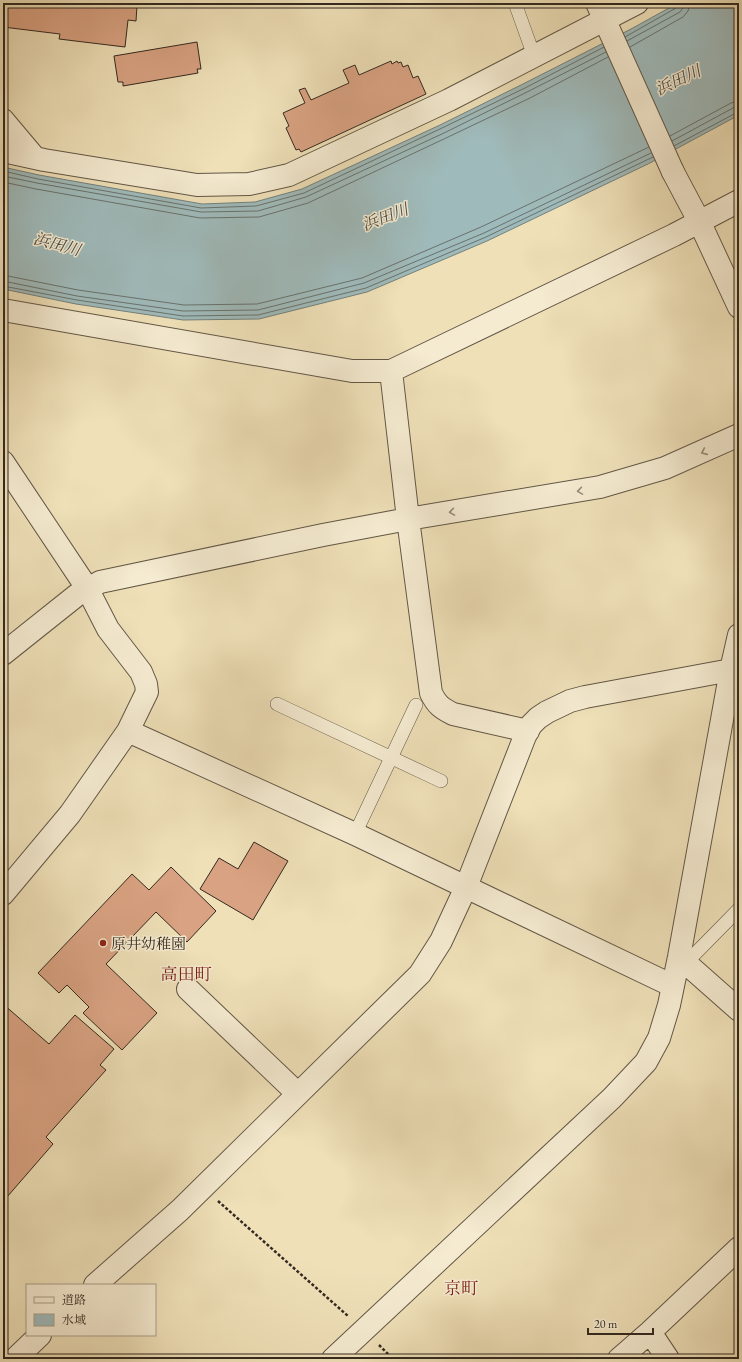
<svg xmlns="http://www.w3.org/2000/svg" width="742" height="1362" font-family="'EB Garamond','Noto Serif JP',serif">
  <rect width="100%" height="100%" fill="#efe0b8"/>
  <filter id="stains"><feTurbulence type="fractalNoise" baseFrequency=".005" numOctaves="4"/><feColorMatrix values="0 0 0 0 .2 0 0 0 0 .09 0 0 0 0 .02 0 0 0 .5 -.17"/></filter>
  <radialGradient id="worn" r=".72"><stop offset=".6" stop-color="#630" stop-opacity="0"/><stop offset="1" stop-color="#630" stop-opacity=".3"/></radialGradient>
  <path fill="#9fbaba" stroke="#74807c" d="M 678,3 L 739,3 L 739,115 L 650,163 L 487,241 L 367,292 L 259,319 L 183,320 L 76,304 L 3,289 L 3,167 L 39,175 L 202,204 L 255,202 L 302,189 L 440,125 L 523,84 L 631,29 Z"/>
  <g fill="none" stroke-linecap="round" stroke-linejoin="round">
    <path stroke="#69726d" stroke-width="1" d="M 625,37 L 676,8 L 679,3
      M 627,41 L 680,12 L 683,8 L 684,3
      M 630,47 L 683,17 L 688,11 L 690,3
      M 670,136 L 731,103 L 739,101
      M 672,141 L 733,108 L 739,107
      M 674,146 L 736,113 L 739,112
      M 3,171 L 38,179 L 201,208 L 256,206 L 304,193 L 442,128 L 525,88 L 604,47
      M 3,176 L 37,183 L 201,212 L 258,211 L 306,197 L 444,133 L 527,92 L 606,52
      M 3,182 L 36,189 L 200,218 L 259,217 L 308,203 L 446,138 L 530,98 L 608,57
      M 3,275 L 78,290 L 184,305 L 257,304 L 362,278 L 481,227 L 649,147
      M 3,281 L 77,296 L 183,311 L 258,310 L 364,283 L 484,233 L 651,153
      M 3,286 L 77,300 L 183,316 L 258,315 L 366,288 L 486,237 L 653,157"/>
  </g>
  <path fill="#d9a282" stroke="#332920" d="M 3,3 L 132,3 L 132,5 L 137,6 L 136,21 L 128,20 L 125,47 L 59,39 L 60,34 L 3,27 Z
    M 197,42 L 201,69 L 197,69 L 198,73 L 123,86 L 123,82 L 118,82 L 114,56 Z
    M 391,61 L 392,64 L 397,61 L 398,63 L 401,62 L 403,67 L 408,65 L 413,78 L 418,76 L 426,94 L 301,152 L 299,149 L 296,150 L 286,128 L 289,126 L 283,113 L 305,103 L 299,90 L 305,88 L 311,100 L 349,83 L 343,70 L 355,65 L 359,75 Z
    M 254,842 L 288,861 L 253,920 L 200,889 L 219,858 L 238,869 Z
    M 171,867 L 216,911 L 187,942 L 156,912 L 106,964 L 157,1013 L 122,1050 L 83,1013 L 89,1007 L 67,985 L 59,993 L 38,973 L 132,874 L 149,890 Z
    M 3,1004 L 49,1044 L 75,1015 L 114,1049 L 100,1065 L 106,1070 L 46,1137 L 53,1144 L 7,1197 L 3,1199 Z"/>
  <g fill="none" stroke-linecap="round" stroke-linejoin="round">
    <defs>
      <path id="service" d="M 515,3 L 534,56
        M 277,704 L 441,781
        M 355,834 L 416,705
        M 686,963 L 739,909"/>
      <path id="minor" d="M 3,120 L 35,158
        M 3,151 L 44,160 L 197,185 L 249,184 L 289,175 L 449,100 L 637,3
        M 673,172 L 699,221 L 739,307
        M 3,310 L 352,371 L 391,371 L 674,235 L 739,201
        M 391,371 L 408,519 L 431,693 C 437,705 441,708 453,714 L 528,731
        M 3,462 L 87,588 L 108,629 L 141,672 L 146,684 L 147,692 L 128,731 L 70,814 L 3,894
        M 3,654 L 77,595 L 100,582 L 323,535 L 408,519 L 600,487 L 665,468 L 739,435
        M 128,731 L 355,834 L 673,986
        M 679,957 L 739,1010
        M 188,989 L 298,1094
        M 95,1285 L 180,1210 L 420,974 L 441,941 L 466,887 L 525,736 L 531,725 L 538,718 L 547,712 L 570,701 L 585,697 L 731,670
        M 650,1332 L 668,1359
        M 15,1359 L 40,1335
        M 333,1359 L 612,1098 L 646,1062 L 659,1038 L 669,1005 L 679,957 L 731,670 L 739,635
        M 619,1359 L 650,1332 L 739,1248"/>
      <path id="tertiary" d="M 597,3 L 673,172"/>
    </defs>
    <use href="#service" stroke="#625746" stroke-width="14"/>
    <use href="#minor" stroke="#625746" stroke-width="24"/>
    <use href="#tertiary" stroke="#625746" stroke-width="24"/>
    <path stroke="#332920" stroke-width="2.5" stroke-dasharray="3 2" stroke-linecap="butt" d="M 218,1201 L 348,1316
      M 379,1345 L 393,1359"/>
    <use href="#service" stroke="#f5ebd1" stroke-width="13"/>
    <use href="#minor" stroke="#f5ebd1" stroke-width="22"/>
    <use href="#tertiary" stroke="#f5ebd1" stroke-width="22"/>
  </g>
  <defs><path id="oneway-chevron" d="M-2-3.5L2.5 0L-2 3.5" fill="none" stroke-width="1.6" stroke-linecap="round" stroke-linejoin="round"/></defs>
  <g stroke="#948a78">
    <use href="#oneway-chevron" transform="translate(704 452) rotate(156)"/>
    <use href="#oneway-chevron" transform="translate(580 491) rotate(171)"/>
    <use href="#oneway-chevron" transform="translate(452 512) rotate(171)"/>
  </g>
  <circle fill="#8f2418" stroke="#f5ebd1" stroke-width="1.5" cx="103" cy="943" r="4"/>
  <g text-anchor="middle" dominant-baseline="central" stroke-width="3" stroke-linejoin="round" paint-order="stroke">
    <g font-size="15" fill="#332920" stroke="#f5ebd1" text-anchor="start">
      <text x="111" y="943">原井幼稚園</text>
    </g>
    <g font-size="16" font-style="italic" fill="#4e4d46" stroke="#f5ebd1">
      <text transform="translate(678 80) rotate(-25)">浜田川</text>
      <text transform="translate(385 217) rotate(-21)">浜田川</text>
      <text transform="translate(57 244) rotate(15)">浜田川</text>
    </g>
    <g font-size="17" fill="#7a1f14" stroke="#f5ebd1">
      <text x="186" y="974">高田町</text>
      <text x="461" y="1288">京町</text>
    </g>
  </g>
  <rect width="742" height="1362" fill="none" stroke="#efe0b8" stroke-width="16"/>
  <rect x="4" y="4" width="734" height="1354" fill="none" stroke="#332920" stroke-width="2"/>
  <rect x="8" y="8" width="726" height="1346" fill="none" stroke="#332920"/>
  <rect x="26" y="1284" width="130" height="52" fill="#f5ebd1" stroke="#a79d8a"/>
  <rect x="34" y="1297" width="20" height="6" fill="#f5ebd1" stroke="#a79d8a"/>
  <text x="62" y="1304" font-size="12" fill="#332920">道路</text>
  <rect x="34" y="1314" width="20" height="12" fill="#9fbaba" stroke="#a79d8a"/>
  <text x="62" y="1324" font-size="12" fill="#332920">水域</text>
  <path d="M588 1328v6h65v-6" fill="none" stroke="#332920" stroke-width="2"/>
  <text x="594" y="1328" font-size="12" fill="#332920" stroke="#f5ebd1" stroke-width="3" paint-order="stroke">20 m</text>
  <rect width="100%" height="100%" filter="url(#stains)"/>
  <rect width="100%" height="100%" fill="url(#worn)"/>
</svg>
